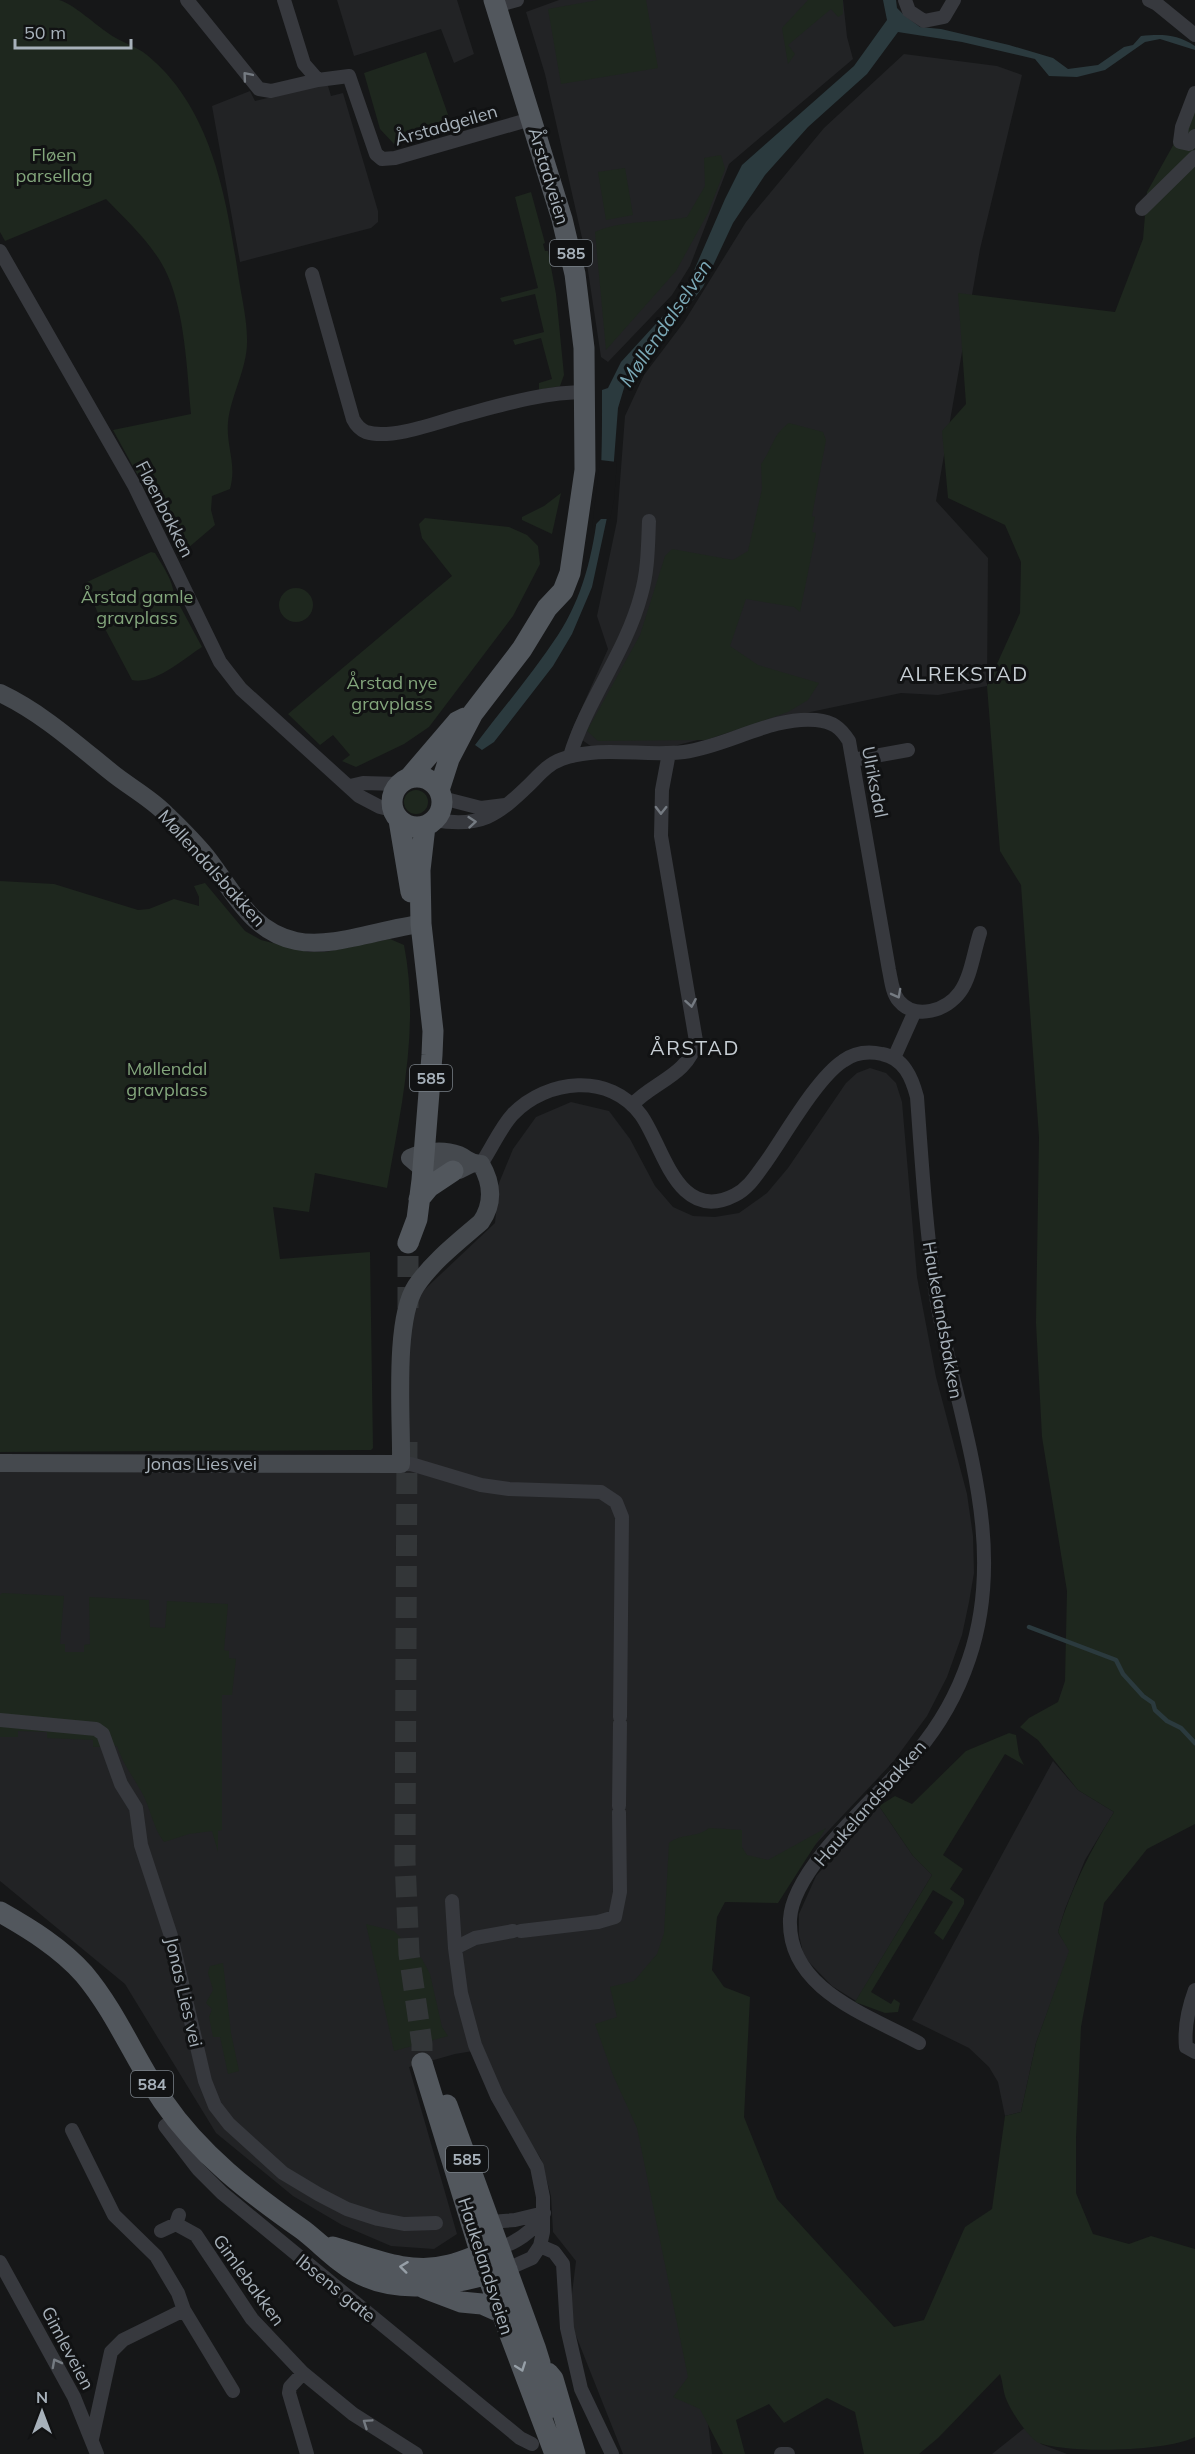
<svg xmlns="http://www.w3.org/2000/svg" width="1195" height="2454" font-family="Mulish,sans-serif">
  <rect width="100%" height="100%" fill="#161718"/>
  <path fill="#222325" d="M 337,0 L 457,0 L 474,54 L 454,63 L 441,29 L 354,56 Z
    M 559,0 L 843,0 L 847,37 L 853,59 L 729,164 L 690,266 L 672,295 L 608,362 L 601,357 L 585,251 L 545,74 L 526,12 Z
    M 904,54 L 997,66 L 1022,75 L 980,249 L 936,501 L 988,558 L 987,686 L 938,695 L 901,693 L 796,715 L 670,747 L 592,747 L 571,732 L 608,649 L 597,616 L 617,521 L 625,416 L 644,375 L 684,322 L 746,222 L 824,128 Z
    M 321,85 L 328,86 L 331,96 L 343,93 L 378,211 L 378,222 L 371,228 L 240,262 L 212,106 L 250,91 L 255,101 Z
    M 870,1068 L 886,1073 L 896,1083 L 902,1102 L 917,1277 L 936,1377 L 967,1494 L 973,1536 L 974,1573 L 969,1602 L 962,1635 L 947,1677 L 927,1716 L 893,1762 L 799,1862 L 703,1870 L 702,2378 L 712,2454 L 623,2454 L 569,2318 L 576,2261 L 553,2232 L 551,2196 L 541,2159 L 512,2112 L 479,2050 L 455,2054 L 409,2067 L 457,2234 L 434,2249 L 391,2246 L 342,2225 L 293,2196 L 216,2133 L 125,1984 L 0,1881 L 0,1462 L 404,1463 L 406,1307 L 495,1223 L 499,1183 L 513,1149 L 536,1117 L 571,1102 L 609,1111 L 630,1139 L 655,1186 L 673,1207 L 693,1216 L 715,1217 L 739,1213 L 767,1193 L 788,1168 L 846,1083 L 857,1073 Z
    M 1053,1761 L 1078,1790 L 1114,1812 L 1085,1860 L 1065,1909 L 1058,1932 L 1070,1951 L 1036,2043 L 1021,2112 L 1005,2116 L 998,2082 L 989,2067 L 969,2048 L 912,2020 Z
    M 879,1806 L 913,1856 L 932,1875 L 856,2001 L 832,1986 L 804,1957 L 799,1935 L 799,1914 L 816,1876 Z
    M 1027,2426 L 1041,2444 L 1067,2454 L 992,2454 Z"/>
  <path fill="#1e271e" d="M 0,0 C 18,0 42,0 59,0 C 72,3 96,25 108,33 C 120,42 136,46 147,55 C 213,109 227,201 239,280 C 242,299 247,320 247,339 C 248,368 231,394 228,422 C 226,447 237,464 230,489 L 212,496 L 211,510 L 215,525 L 181,554 L 113,430 L 191,414 C 187,370 185,313 167,274 C 154,245 127,221 106,199 L 5,241 L 0,232 Z
    M 598,0 L 646,0 L 658,68 L 561,84 L 548,9 Z
    M 808,0 L 843,0 L 843,14 L 838,17 L 831,9 L 788,45 L 795,54 L 788,64 L 782,28 Z
    M 426,52 L 452,126 L 394,144 L 380,129 L 364,73 Z
    M 1195,106 L 1195,1824 L 1147,1849 L 1104,1903 L 1081,2027 L 1076,2138 L 1076,2193 L 1093,2234 L 1129,2244 L 1151,2236 L 1195,2249 L 1195,2437 C 1167,2452 1063,2454 1037,2442 C 1027,2435 1012,2413 1007,2401 C 1003,2393 1003,2382 1000,2374 L 938,2438 L 919,2454 L 864,2454 L 855,2412 L 827,2398 L 784,2423 L 769,2404 L 736,2420 L 745,2454 L 723,2454 L 700,2409 L 673,2397 L 688,2377 L 637,2128 L 613,2075 L 595,2024 L 617,2017 L 610,1987 L 634,1981 L 657,1954 L 664,1933 L 669,1843 C 682,1833 697,1838 709,1828 L 742,1830 L 742,1847 L 747,1855 L 768,1860 L 826,1828 L 778,1903 L 725,1902 L 717,1917 L 712,1970 L 724,1987 L 750,1997 L 744,2117 L 777,2199 L 894,2327 L 924,2320 L 965,2227 L 992,2209 L 1005,2116 L 1021,2112 L 1036,2043 L 1069,1951 L 1058,1932 C 1071,1889 1090,1851 1114,1812 L 1078,1790 L 1038,1740 L 1020,1727 L 1029,1718 L 1058,1702 L 1065,1681 L 1067,1591 L 1042,1437 L 1036,1323 L 1039,1137 L 1021,885 L 1000,851 L 987,686 L 1020,613 L 1021,562 L 1005,525 L 948,498 L 942,431 L 966,404 L 958,293 L 1115,312 L 1143,239 L 1147,192 Z
    M 721,155 L 725,169 L 708,213 L 676,271 L 606,350 L 595,232 C 623,219 656,224 687,217 L 705,186 L 704,158 Z
    M 625,168 L 633,215 L 606,220 L 598,172 Z
    M 531,192 L 545,243 L 543,244 L 545,251 L 548,251 L 556,294 L 564,375 L 560,386 L 539,390 L 539,383 L 552,379 L 541,338 L 515,345 L 513,340 L 544,332 L 535,294 L 502,302 L 500,298 L 538,288 L 515,197 Z
    M 789,423 L 823,432 L 826,440 L 812,516 L 815,517 L 812,532 L 816,533 L 800,612 L 794,607 L 746,599 L 730,646 L 758,665 L 819,683 L 808,700 L 788,712 L 706,740 L 598,741 L 587,731 L 640,635 L 665,556 L 672,549 L 733,560 L 748,551 L 762,489 L 761,464 C 773,448 772,435 789,423 Z
    M 561,493 L 552,534 L 522,520 L 522,517 L 544,506 Z
    M 425,518 L 509,527 L 527,535 L 538,546 L 540,564 L 513,616 L 429,727 L 404,744 L 356,767 L 342,761 L 350,755 L 333,735 L 320,745 L 288,714 L 452,576 L 422,538 L 419,524 Z
    M 151,552 L 155,553 C 162,565 173,580 174,595 L 202,647 C 183,659 155,685 132,680 L 103,625 L 85,583 Z
    M279 605a17 17 0 1 1 34 0a17 17 0 1 1-34 0Z
    M404 802a12 12 0 1 1 24 0a12 12 0 1 1-24 0Z
    M 0,881 L 54,884 L 138,910 L 149,909 L 174,899 L 199,906 L 199,897 L 194,886 L 205,883 L 245,931 L 261,940 L 308,952 L 325,952 L 390,939 L 404,945 C 420,1027 401,1108 387,1188 L 315,1173 L 309,1212 L 273,1207 L 280,1259 L 370,1252 L 373,1448 L 371,1450 L 0,1452 Z
    M 2,1593 L 64,1596 L 60,1644 L 65,1644 L 65,1652 L 84,1652 L 84,1645 L 90,1644 L 89,1597 L 149,1600 L 150,1627 L 165,1628 L 167,1601 L 228,1604 L 224,1650 L 229,1651 L 229,1658 L 236,1659 L 232,1695 L 222,1695 L 222,1830 L 218,1831 L 218,1852 L 212,1831 L 189,1834 L 164,1842 C 152,1826 151,1808 141,1791 C 131,1773 124,1766 117,1746 L 93,1747 L 93,1740 L 47,1738 L 47,1732 L 18,1731 L 18,1737 L 0,1737 L 0,1595 Z
    M 1009,1733 L 1016,1735 L 1019,1755 L 1024,1765 L 1005,1754 L 943,1855 L 963,1869 L 950,1889 L 964,1899 L 964,1904 L 943,1940 L 934,1933 L 953,1902 L 933,1890 L 871,1992 L 891,2004 L 894,1999 L 900,2003 L 898,2012 L 885,2013 L 855,2002 L 932,1875 L 913,1856 L 879,1806 L 895,1796 L 912,1804 L 966,1751 Z
    M 366,1924 L 394,1931 L 422,1959 L 430,1974 L 442,2027 L 448,2036 L 394,2051 Z
    M 223,1963 L 231,2033 L 239,2071 L 228,2074 L 220,2037 L 213,2037 L 209,2017 L 212,2009 L 206,2003 L 213,1990 L 208,1973 L 210,1966 Z"/>
  <path fill="#2b3a3e" d="M 883,0 L 896,0 L 897,8 L 904,15 L 920,27 L 941,29 L 1009,45 L 1053,58 L 1068,69 L 1098,65 L 1124,47 L 1133,45 L 1141,36 C 1162,34 1177,34 1195,46 L 1195,50 L 1160,39 L 1145,42 L 1105,70 L 1077,77 L 1049,76 L 1035,59 L 962,42 L 898,32 L 867,74 L 808,127 L 765,175 L 733,223 L 703,287 L 666,335 L 627,378 L 618,408 L 611,499 L 592,587 L 572,634 L 553,666 L 494,742 L 482,750 L 475,745 C 503,708 533,673 558,635 C 604,565 602,470 602,390 L 608,388 L 621,362 L 674,304 L 689,282 L 725,199 L 742,165 L 854,66 L 887,20 Z"/>
  <path fill="#161718" d="M 600,460 L 617,462 L 614,500 L 610,519 L 601,519 L 592,528 Z"/>
  <g fill="none" stroke-linecap="round" stroke-linejoin="round">
    <path stroke="#2b3a3e" stroke-width="4.5" d="M 1029,1627 L 1116,1660 L 1123,1674 L 1143,1696 L 1153,1703 L 1155,1710 L 1167,1721 L 1181,1728 L 1195,1743"/>
    <path stroke="#333638" stroke-width="21" stroke-dasharray="21 10" stroke-linecap="butt" d="M 408,1308 L 408,1243
      M 407,1442 L 405,1861 L 409,1954 L 422,2044 L 422,2063"/>
    <path stroke="#37393e" stroke-width="14" d="M 187,0 L 259,89 L 271,91 L 318,80
      M 284,0 L 304,64 L 318,80 L 349,76 L 376,154 L 382,159 L 395,158 L 531,119
      M 905,0 L 909,11 L 924,21 L 944,17 L 954,0
      M 1149,0 L 1157,4 L 1195,35
      M 496,6 L 517,0
      M 1195,93 L 1182,127 L 1180,142 L 1189,144 L 1195,136
      M 1142,209 L 1195,157
      M 0,251 L 134,485 L 220,662 L 241,689 L 359,796 L 380,807 L 392,810
      M 312,274 L 353,419 C 356,425 359,429 366,432 C 390,440 436,423 460,416 C 501,405 543,392 586,392
      M 570,756 C 587,700 626,652 641,595 C 648,571 648,546 649,521
      M 853,760 L 908,750
      M 350,786 L 363,783 L 398,784
      M 442,798 L 481,808 L 505,805
      M 434,820 C 481,828 497,816 530,784 C 540,774 548,764 562,759 C 601,745 644,757 684,752 C 728,746 772,716 816,720 C 833,722 840,727 849,741 L 889,970 C 891,979 892,993 899,1001 C 916,1021 947,1010 960,992 C 971,977 974,951 980,933
      M 894,1058 L 915,1011
      M 632,1105 C 653,1082 689,1075 696,1041 L 661,836 L 662,790 L 669,753
      M 481,1164 C 492,1148 500,1128 513,1114 C 547,1079 610,1072 641,1115 C 663,1145 677,1225 735,1195 C 749,1188 757,1174 766,1162 C 785,1135 817,1078 843,1061 C 854,1053 868,1051 882,1054 C 904,1058 912,1078 917,1097 C 922,1165 926,1234 937,1302 C 957,1420 1010,1539 969,1659 C 958,1692 939,1726 916,1753 C 882,1793 793,1866 790,1919 C 787,1990 869,2015 919,2043
      M 401,1464 L 411,1464 L 481,1485 L 509,1489 L 601,1492 L 616,1502 L 622,1517 L 620,1717
      M 0,1720 L 96,1729 L 103,1734 L 121,1784 L 136,1808 L 141,1845 L 171,1936 L 205,2081 L 215,2106 L 229,2124 L 283,2173 L 318,2194 L 347,2209 L 378,2219 L 404,2224 L 436,2223
      M 619,1806 L 620,1723
      M 452,1901 L 455,1948
      M 521,1931 L 598,1922 L 615,1917 L 620,1892 L 619,1812
      M 1195,1990 C 1188,2009 1184,2027 1186,2047 L 1195,2052
      M 176,2118 L 165,2126 L 198,2169 L 222,2193 L 520,2438 L 532,2444
      M 72,2130 L 114,2215 L 156,2256 L 178,2293 L 184,2310 L 233,2391
      M 490,2222 L 515,2220 L 544,2213
      M 176,2224 L 196,2235 L 252,2319 L 303,2373 L 353,2414 L 416,2454
      M 161,2231 L 176,2224 L 179,2215
      M 540,2246 L 554,2252 L 563,2264 L 567,2328 L 581,2389 L 612,2454
      M 500,2248 C 519,2241 534,2231 544,2213
      M 0,2262 L 74,2397 L 97,2454
      M 507,2269 L 532,2258 L 540,2246 L 543,2232 L 543,2197 L 537,2167 L 497,2096 L 475,2045 L 461,1993 L 455,1948 L 475,1938 L 513,1931
      M 303,2373 L 290,2387 L 289,2393 L 307,2454
      M 92,2439 L 111,2352 L 123,2340 L 184,2310
      M 781,2454 L 788,2454"/>
    <path stroke="#45494e" stroke-width="18" d="M 0,693 C 42,713 75,743 111,772 C 128,786 149,797 165,813 C 180,828 196,843 209,860 C 234,893 252,932 296,941 C 332,949 383,928 421,924
      M 0,1463 L 401,1464 C 402,1420 393,1321 416,1286 C 433,1261 458,1242 481,1222 C 494,1203 492,1183 481,1164 C 470,1164 468,1159 459,1155 C 442,1149 426,1151 410,1158 L 423,1169 L 459,1170 L 471,1164"/>
    <path stroke="#52575d" stroke-width="21" d="M392 802a25 25 0 1 1 50 0a25 25 0 1 1-50 0Z
      M 410,777 L 457,722 L 465,718
      M 439,790 L 449,759 L 473,713 L 522,649 L 547,608 L 563,591 L 570,573 L 585,470 L 584,348 L 575,274 L 562,219 L 494,0
      M 399,820 L 411,892
      M 419,1199 L 429,1187 L 453,1171
      M 408,1243 L 417,1219 L 422,1180 L 432,1055 L 433,1031 L 421,924 L 420,870 L 425,826
      M 0,1912 C 30,1929 61,1948 84,1974 C 116,2012 135,2060 163,2101 C 200,2155 250,2193 303,2230 C 316,2240 328,2252 341,2262 C 390,2301 453,2284 507,2269
      M 422,2063 L 487,2274 L 555,2454
      M 447,2105 L 535,2347 L 540,2363 L 545,2411
      M 333,2247 C 371,2258 409,2276 450,2265 C 465,2261 479,2254 494,2250
      M 424,2288 L 461,2302 L 482,2304 L 500,2312
      M 548,2373 L 553,2379 L 575,2454"/>
  </g>
  <defs><path id="oneway-chevron" d="M-2-3.5L2.5 0L-2 3.5" fill="none" stroke-width="1.6" stroke-linecap="round" stroke-linejoin="round" transform="scale(1.5)"/></defs>
  <g stroke="#757b82">
    <use href="#oneway-chevron" transform="translate(247 76) rotate(-130)"/>
    <use href="#oneway-chevron" transform="translate(661 810) rotate(91)"/>
    <use href="#oneway-chevron" transform="translate(472 822) rotate(-5)"/>
    <use href="#oneway-chevron" transform="translate(897 994) rotate(62)"/>
    <use href="#oneway-chevron" transform="translate(691 1003) rotate(80)"/>
    <use href="#oneway-chevron" transform="translate(56 2363) rotate(-118)"/>
    <use href="#oneway-chevron" transform="translate(367 2423) rotate(-146)"/>
  </g>
  <g stroke="#969fa7">
    <use href="#oneway-chevron" transform="translate(404 2267) rotate(-173)"/>
    <use href="#oneway-chevron" transform="translate(521 2367) rotate(70)"/>
  </g>
  <g text-anchor="middle" dominant-baseline="central" stroke-width="6" stroke-linejoin="round" paint-order="stroke">
    <g fill="#111213" stroke="#7a8188" stroke-width="1.5">
      <rect x="550" y="240" width="42" height="26" rx="4.5"/>
      <rect x="410" y="1065" width="42" height="26" rx="4.5"/>
      <rect x="131" y="2071" width="42" height="26" rx="4.5"/>
      <rect x="446" y="2146" width="42" height="26" rx="4.5"/>
    </g>
    <g font-size="16" font-weight="bold" fill="#a7b1ba">
      <text x="571" y="253">585</text>
      <text x="431" y="1078">585</text>
      <text x="152" y="2084">584</text>
      <text x="467" y="2159">585</text>
    </g>
    <g font-size="18" fill="#a7b1ba" stroke="#111213">
      <text transform="translate(446 125) rotate(-16)">Årstadgeilen</text>
      <text transform="translate(549 176) rotate(73)">Årstadveien</text>
      <text transform="translate(165 509) rotate(63)">Fløenbakken</text>
      <text transform="translate(875 782) rotate(79)">Ulriksdal</text>
      <text transform="translate(212 868) rotate(48)">Møllendalsbakken</text>
      <text transform="translate(943 1320) rotate(80)">Haukelandsbakken</text>
      <text x="201" y="1463">Jonas Lies vei</text>
      <text transform="translate(870 1803) rotate(-49)">Haukelandsbakken</text>
      <text transform="translate(184 1992) rotate(77)">Jonas Lies vei</text>
      <text transform="translate(486 2266) rotate(72)">Haukelandsveien</text>
      <text transform="translate(249 2280) rotate(54)">Gimlebakken</text>
      <text transform="translate(336 2288) rotate(39)">Ibsens gate</text>
      <text transform="translate(68 2348) rotate(62)">Gimleveien</text>
    </g>
    <g font-size="18" fill="#83a67c" stroke="#111213">
      <text x="54" y="154">Fløen<tspan x="54" dy="21">parsellag</tspan></text>
      <text x="137" y="596">Årstad gamle<tspan x="137" dy="21">gravplass</tspan></text>
      <text x="392" y="682">Årstad nye<tspan x="392" dy="21">gravplass</tspan></text>
      <text x="167" y="1068">Møllendal<tspan x="167" dy="21">gravplass</tspan></text>
    </g>
    <g font-size="20" font-style="italic" fill="#7ba9b7" stroke="#111213">
      <text transform="translate(665 323) rotate(-56)">Møllendalselven</text>
    </g>
    <g font-size="20" letter-spacing="1.5" fill="#c8cfd5" stroke="#111213">
      <text x="964" y="673">ALREKSTAD</text>
      <text x="695" y="1047">ÅRSTAD</text>
    </g>
  </g>
  <g transform="translate(42 2412)" stroke="#111213" stroke-width="4.5" paint-order="stroke">
  <path d="M0-4.5L10 22L0 15L-10 22Z" fill="#a7b1ba"/>
  <text y="-9" font-size="16" font-weight="bold" text-anchor="middle" fill="#a7b1ba">N</text>
  </g>
  <path d="M15 39v9h116v-9" fill="none" stroke="#a7b1ba" stroke-width="3"/>
  <text x="24" y="39" font-size="18" fill="#a7b1ba" stroke="#111213" stroke-width="4.5" paint-order="stroke">50 m</text>
</svg>
